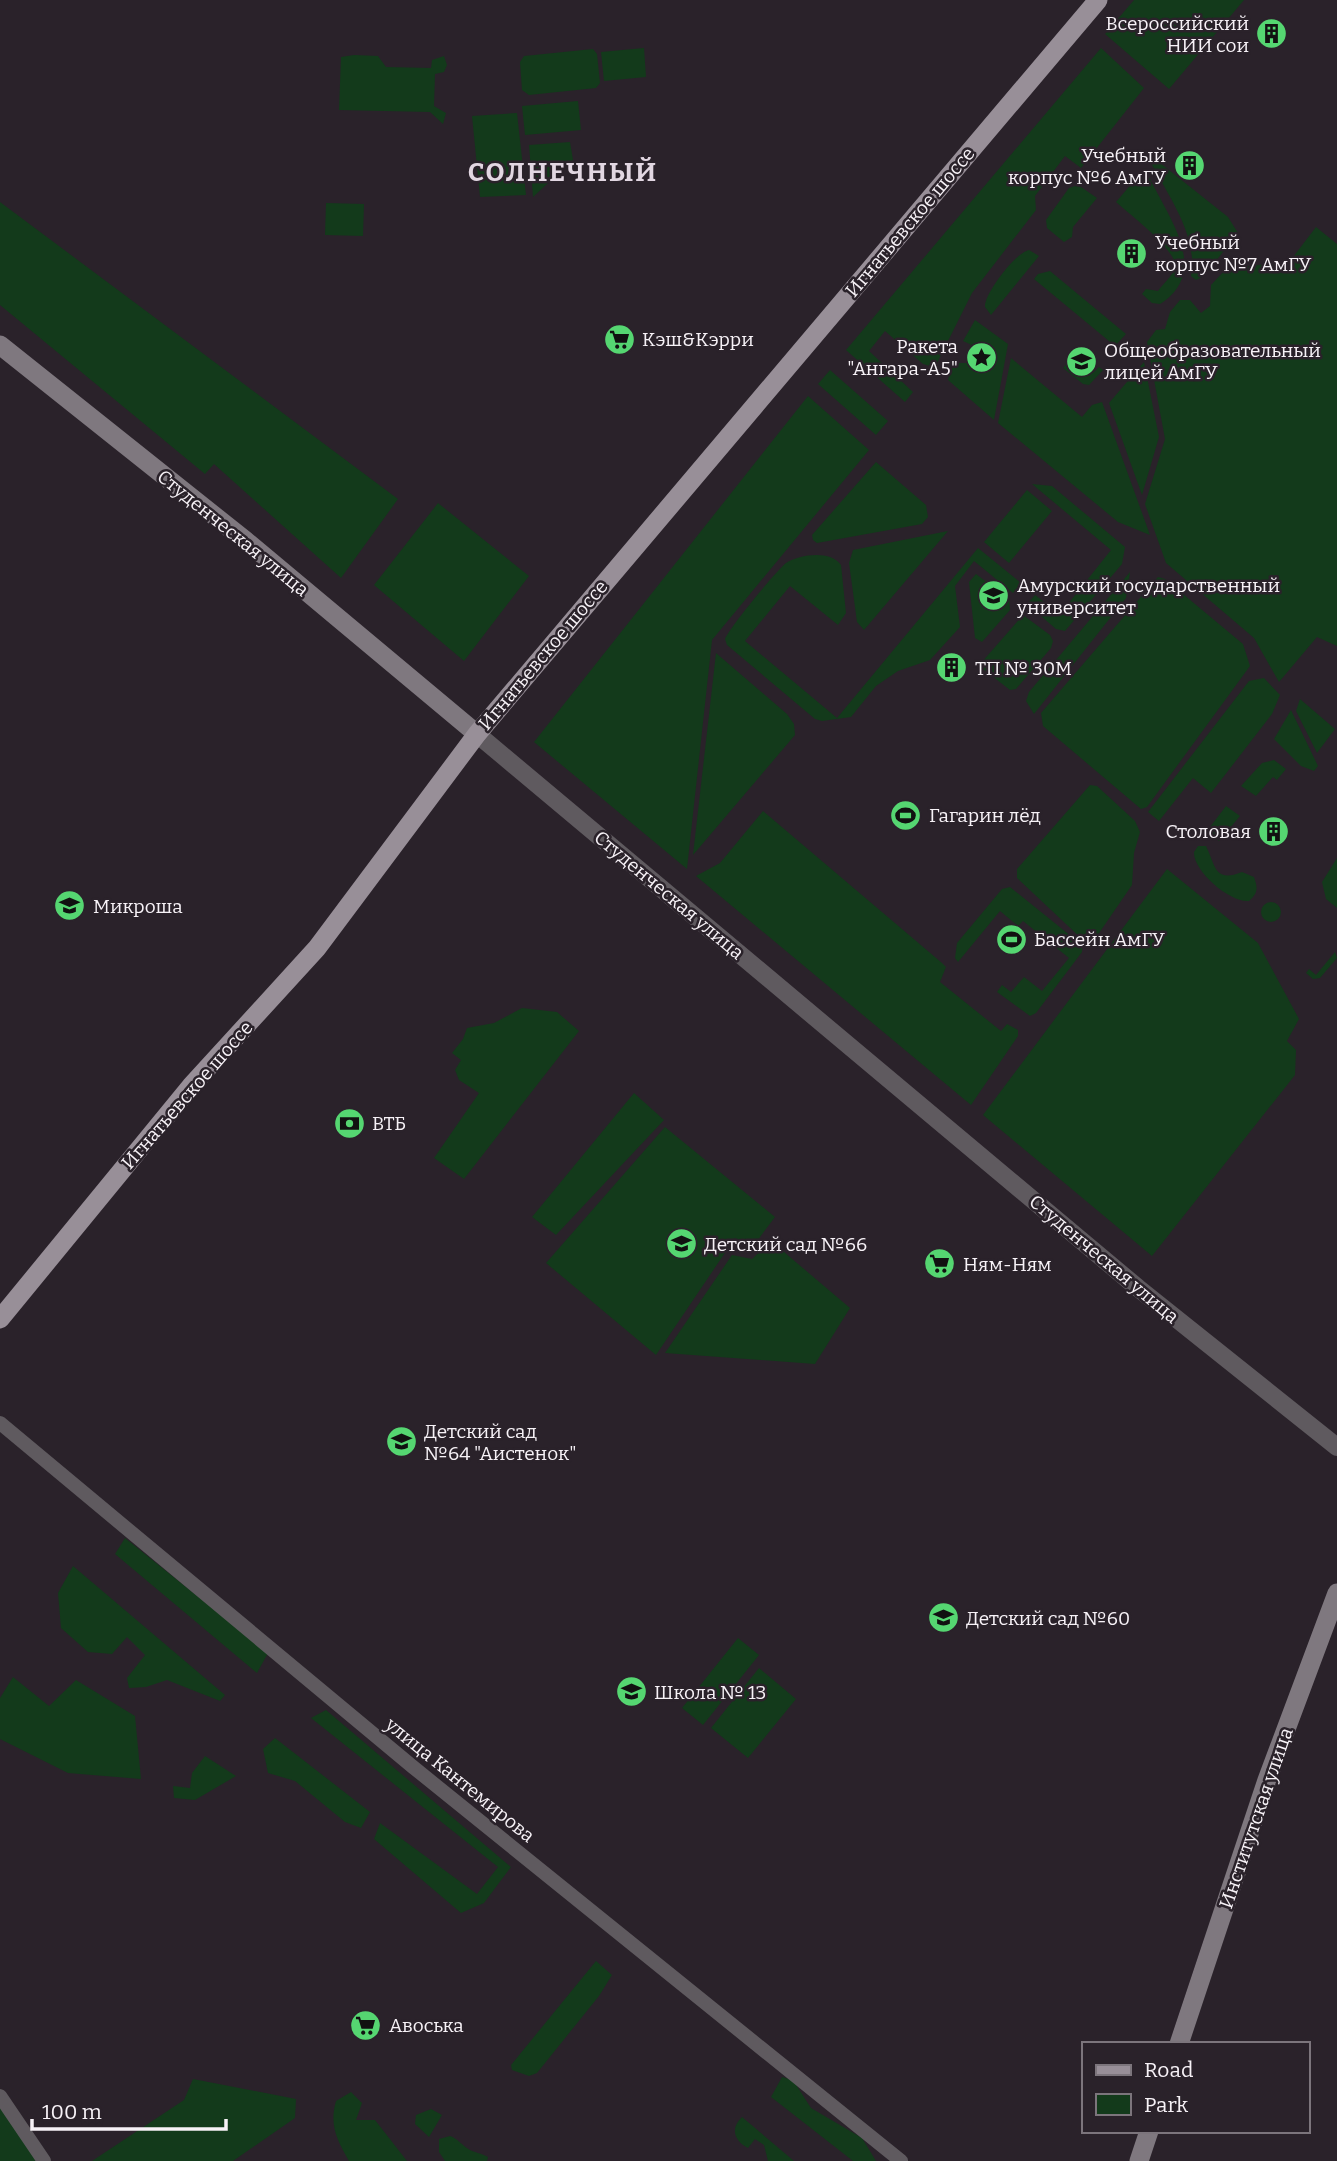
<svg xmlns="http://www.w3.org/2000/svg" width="1337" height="2161" font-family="Bitter,serif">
  <rect width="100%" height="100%" fill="#2a222a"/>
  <path fill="#133a1b" d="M 1134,0 L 1244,0 L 1169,89 L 1105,34 Z
    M 644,48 L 646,77 L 604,81 L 601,52 Z
    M 1101,48 L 1144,88 L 1081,168 L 1065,156 L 1035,196 L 1036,210 L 972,293 L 937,363 L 930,366 L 923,364 L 885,331 L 869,351 L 913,392 L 905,402 L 846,350 Z
    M 593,49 L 597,54 L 600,83 L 596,88 L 529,95 L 522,90 L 520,62 L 524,56 Z
    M 354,55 L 378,56 L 386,67 L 431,68 L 432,60 L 444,56 L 447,65 L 444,72 L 435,74 L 434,106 L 446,113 L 443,124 L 430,112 L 339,110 L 341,57 Z
    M 578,101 L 581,130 L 525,135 L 522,106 Z
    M 517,113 L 526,195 L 480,197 L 472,116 Z
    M 570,142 L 573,160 L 533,197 L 529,145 Z
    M 1145,151 L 1228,217 L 1238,233 L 1204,276 L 1196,280 L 1191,276 C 1199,232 1163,190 1145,151 Z
    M 1145,168 C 1162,210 1215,269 1160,304 L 1152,303 L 1142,294 L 1146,289 L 1158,291 C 1162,285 1173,275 1175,268 C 1179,251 1129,214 1116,202 Z
    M 1075,186 L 1081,187 L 1097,198 L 1073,227 L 1072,237 L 1064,242 L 1047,228 L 1046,220 L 1069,188 Z
    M 0,202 L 398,499 L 341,578 L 214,464 L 205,474 L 0,305 Z
    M 326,203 L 364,204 L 363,236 L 325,235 Z
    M 1316,227 L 1337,244 L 1337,646 L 1317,637 L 1279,682 L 1254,638 L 1166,563 L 1145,504 L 1165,439 L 1147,342 L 1156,330 L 1165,329 L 1170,312 L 1180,300 L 1190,300 L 1201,313 L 1210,306 L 1211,285 L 1226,269 L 1290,261 Z
    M 1029,250 L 1039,256 L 991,315 L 985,307 C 984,294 1016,252 1029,250 Z
    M 1050,271 L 1126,334 L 1115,346 L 1034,279 L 1038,274 Z
    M 975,320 L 1008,344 L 994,420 L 948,380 L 952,363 L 986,363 L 990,360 L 987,352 L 963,341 Z
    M 1073,356 L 1093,373 L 1099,367 L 1103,370 L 1089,385 L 1083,384 L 1063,368 Z
    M 1011,358 L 1082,417 L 1092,405 L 1102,402 L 1150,535 L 1118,522 L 998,423 Z
    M 1144,362 L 1159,437 L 1142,495 L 1109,403 Z
    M 830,370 L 888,421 L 876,435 L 818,384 Z
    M 808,396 L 869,450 L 712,640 L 687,869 L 534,742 Z
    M 876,462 L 926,505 L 928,517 L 922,524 L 817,543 L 813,540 L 812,535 Z
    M 1032,484 L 1052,486 L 1125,547 L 1122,564 L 1065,631 L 1056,629 L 1027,604 L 1035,595 L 1060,614 L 1111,550 Z
    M 1027,490 L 1052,511 L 1009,563 L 984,542 Z
    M 438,503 L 529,576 L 464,661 L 374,585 Z
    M 948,531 L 864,630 L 857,622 L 849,563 L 853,550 Z
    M 978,548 L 1021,583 L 1013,593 L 974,561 L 955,586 L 960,627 L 930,660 L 898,671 L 876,686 L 851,717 L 822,721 L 815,719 L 727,645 L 725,639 C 729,628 776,571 786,563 C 800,554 831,550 841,565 L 846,613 L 838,625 L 790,586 L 745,641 L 837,718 Z
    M 1130,572 L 1126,598 L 1034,714 L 1026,701 L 1029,692 Z
    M 976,574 L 1009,599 L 1010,610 L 982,642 L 975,638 L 969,582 Z
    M 1158,577 L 1165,579 L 1243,644 L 1250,666 L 1147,807 L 1141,809 L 1043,726 L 1041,713 Z
    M 1023,615 L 1050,635 L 1053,641 L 1051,648 L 1016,689 L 1010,690 L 983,669 L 981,663 Z
    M 716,653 L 787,714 L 794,724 L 795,735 L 693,855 Z
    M 1264,678 L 1280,695 L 1272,714 L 1211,793 L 1193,778 L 1159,821 L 1148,812 L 1249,681 Z
    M 1300,699 L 1335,729 L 1317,753 L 1296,711 Z
    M 1291,710 L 1318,766 L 1314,771 L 1301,766 L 1274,739 Z
    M 1274,760 L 1286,769 L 1277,780 L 1273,777 L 1256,796 L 1241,786 L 1262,763 Z
    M 1090,785 L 1097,786 L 1135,821 L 1140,832 L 1134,853 L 1132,885 L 1095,939 L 1089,942 L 1083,940 L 1017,878 L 1017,869 Z
    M 1226,806 L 1240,816 L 1219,841 L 1207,831 Z
    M 763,811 L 942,963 L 946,967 L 940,982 L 1001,1031 L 1007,1024 L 1018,1030 L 1018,1036 L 971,1105 L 696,876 L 720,863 Z
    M 1198,846 L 1206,846 C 1216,866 1214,883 1242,872 L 1254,877 C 1258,888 1258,893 1249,901 C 1230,903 1193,871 1194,852 Z
    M 1337,858 L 1337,908 L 1326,899 L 1322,882 Z
    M 1167,869 L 1258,943 L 1299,1019 L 1287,1041 L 1296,1050 L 1295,1075 L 1152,1256 L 983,1115 Z
    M 1010,887 L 1082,945 L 1082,952 L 1036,1013 L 1030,1016 L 997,992 L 1002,985 L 1011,992 L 1024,977 L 1042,991 L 1069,958 L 1023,921 L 1018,926 L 1000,911 L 958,962 L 955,958 L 957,943 L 1002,889 Z
    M1261 912a10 10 0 1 1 20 0a10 10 0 1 1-20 0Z
    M 1335,952 L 1337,958 L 1320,978 L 1313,979 L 1306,973 L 1309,969 L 1316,975 Z
    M 522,1008 L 557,1012 L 579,1031 L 464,1179 L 434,1158 L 479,1093 L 459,1080 L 455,1070 L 461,1060 L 452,1053 L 463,1039 L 467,1028 L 494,1023 Z
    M 634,1093 L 664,1120 L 556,1235 L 532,1217 Z
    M 665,1127 L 775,1217 L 751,1249 L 735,1238 L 656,1355 L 546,1263 Z
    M 771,1241 L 850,1308 L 815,1364 L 665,1353 L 732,1255 L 752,1259 Z
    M 125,1538 L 268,1653 L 257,1673 L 115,1554 Z
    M 73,1566 L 225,1695 L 220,1701 L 167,1680 L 146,1687 L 129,1688 L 127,1678 L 145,1655 L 127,1637 L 112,1654 L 88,1652 L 61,1628 L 58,1593 Z
    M 738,1638 L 759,1655 L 703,1725 L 682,1708 Z
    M 759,1668 L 796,1699 L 748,1758 L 711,1728 Z
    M 13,1677 L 49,1706 L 76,1680 L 135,1716 L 141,1779 L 68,1773 L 0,1739 L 0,1698 Z
    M 326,1710 L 511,1867 L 484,1903 L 461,1913 L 374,1839 L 380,1823 L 477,1894 L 498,1867 L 311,1718 Z
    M 275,1738 L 370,1812 L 361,1828 L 345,1822 L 295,1781 L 268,1773 L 263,1749 Z
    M 205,1756 L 236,1776 L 195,1800 L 174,1798 L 173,1786 L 190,1788 L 192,1773 Z
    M 596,1961 L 612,1975 L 599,1996 L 537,2073 L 529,2076 L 512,2070 L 511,2065 Z
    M 782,2077 L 793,2080 L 811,2108 L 862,2138 L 876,2161 L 853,2161 L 771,2097 Z
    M 193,2079 L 296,2099 L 295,2118 L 233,2161 L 92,2161 L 184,2100 Z
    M 351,2092 L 362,2103 L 356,2120 L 375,2120 L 407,2161 L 349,2161 C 337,2140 329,2125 336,2101 Z
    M 0,2096 L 44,2161 L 0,2161 Z
    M 431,2109 L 442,2115 L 429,2137 L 415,2124 L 416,2115 Z
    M 742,2117 L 794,2161 L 768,2161 L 764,2145 L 755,2139 L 748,2148 C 734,2141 730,2128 742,2117 Z
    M 450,2136 C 459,2139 462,2146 470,2150 C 476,2153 481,2153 488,2157 L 487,2161 L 445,2161 L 439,2152 L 439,2139 Z"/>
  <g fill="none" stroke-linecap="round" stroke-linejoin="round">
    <path stroke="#5f5a5f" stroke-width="14" d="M 0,1423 L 413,1767 L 901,2161
      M 0,2096 L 44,2161"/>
    <path stroke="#5f5a5f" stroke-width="18" d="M 477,734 L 1138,1288 L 1337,1447"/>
    <path stroke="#7f787f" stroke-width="19" d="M 0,345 L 246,541 L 477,734
      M 1179,2044 L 1267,1780 L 1337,1593
      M 1139,2161 L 1149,2131"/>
    <path stroke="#988f98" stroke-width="19" d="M 0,1319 L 191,1086 L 317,948 L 477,734 L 1098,0"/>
  </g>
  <defs>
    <symbol id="building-disc" viewBox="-11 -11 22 22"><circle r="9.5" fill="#55d671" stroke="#2a222a"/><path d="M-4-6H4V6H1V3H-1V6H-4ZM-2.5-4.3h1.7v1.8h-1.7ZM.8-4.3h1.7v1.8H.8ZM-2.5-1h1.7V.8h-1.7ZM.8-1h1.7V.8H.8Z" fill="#111"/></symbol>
    <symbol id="supermarket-disc" viewBox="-11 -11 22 22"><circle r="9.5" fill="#55d671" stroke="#2a222a"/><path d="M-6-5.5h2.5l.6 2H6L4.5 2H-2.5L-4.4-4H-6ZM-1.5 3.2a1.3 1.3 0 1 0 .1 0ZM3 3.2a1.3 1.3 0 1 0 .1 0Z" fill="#111"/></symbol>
    <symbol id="sight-disc" viewBox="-11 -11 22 22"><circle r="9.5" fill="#55d671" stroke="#2a222a"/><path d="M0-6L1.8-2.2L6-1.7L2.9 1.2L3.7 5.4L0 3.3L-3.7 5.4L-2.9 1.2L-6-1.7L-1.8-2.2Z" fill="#111"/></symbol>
    <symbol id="school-disc" viewBox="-11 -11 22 22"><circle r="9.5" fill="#55d671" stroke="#2a222a"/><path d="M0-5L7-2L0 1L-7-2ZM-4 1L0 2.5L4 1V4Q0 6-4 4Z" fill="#111"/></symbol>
    <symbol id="university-disc" viewBox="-11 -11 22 22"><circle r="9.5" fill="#55d671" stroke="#2a222a"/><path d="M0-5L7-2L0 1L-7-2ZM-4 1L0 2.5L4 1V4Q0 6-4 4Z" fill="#111"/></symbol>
    <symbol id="stadium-disc" viewBox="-11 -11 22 22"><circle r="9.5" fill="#55d671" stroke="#2a222a"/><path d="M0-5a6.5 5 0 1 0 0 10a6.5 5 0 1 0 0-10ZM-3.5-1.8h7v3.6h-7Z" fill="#111"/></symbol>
    <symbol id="bank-disc" viewBox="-11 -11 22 22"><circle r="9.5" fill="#55d671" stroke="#2a222a"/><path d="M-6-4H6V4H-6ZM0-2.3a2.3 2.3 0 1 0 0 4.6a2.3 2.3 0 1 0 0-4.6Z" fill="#111"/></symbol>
  </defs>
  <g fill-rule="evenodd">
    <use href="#building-disc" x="1254" y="16" width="35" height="35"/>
    <use href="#building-disc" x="1172" y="148" width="35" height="35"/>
    <use href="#building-disc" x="1114" y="236" width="35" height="35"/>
    <use href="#supermarket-disc" x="602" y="322" width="35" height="35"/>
    <use href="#sight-disc" x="964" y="340" width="35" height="35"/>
    <use href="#school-disc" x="1064" y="344" width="35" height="35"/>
    <use href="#university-disc" x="976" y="578" width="35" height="35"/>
    <use href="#building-disc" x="934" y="650" width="35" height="35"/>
    <use href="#stadium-disc" x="888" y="798" width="35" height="35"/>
    <use href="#building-disc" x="1256" y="814" width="35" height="35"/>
    <use href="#school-disc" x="52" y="888" width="35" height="35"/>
    <use href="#stadium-disc" x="994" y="922" width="35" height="35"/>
    <use href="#bank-disc" x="332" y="1106" width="35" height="35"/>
    <use href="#school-disc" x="664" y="1226" width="35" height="35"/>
    <use href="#supermarket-disc" x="922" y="1246" width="35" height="35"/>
    <use href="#school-disc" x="384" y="1424" width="35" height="35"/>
    <use href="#school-disc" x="926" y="1600" width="35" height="35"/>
    <use href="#school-disc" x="614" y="1674" width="35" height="35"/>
    <use href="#supermarket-disc" x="348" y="2008" width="35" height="35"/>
  </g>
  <g text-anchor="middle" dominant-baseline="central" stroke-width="5" stroke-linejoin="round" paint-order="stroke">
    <g font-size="19" fill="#f7f2f7" stroke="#2a222a" text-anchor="start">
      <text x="1249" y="23" text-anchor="end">Всероссийский<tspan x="1249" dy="22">НИИ сои</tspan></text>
      <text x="1166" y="155" text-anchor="end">Учебный<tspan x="1166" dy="22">корпус №6 АмГУ</tspan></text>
      <text x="1155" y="242">Учебный<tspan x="1155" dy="22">корпус №7 АмГУ</tspan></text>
      <text x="642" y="339">Кэш&amp;Кэрри</text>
      <text x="958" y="346" text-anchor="end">Ракета<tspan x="958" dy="22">"Ангара-А5"</tspan></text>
      <text x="1104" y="350">Общеобразовательный<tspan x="1104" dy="22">лицей АмГУ</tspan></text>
      <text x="1017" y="585">Амурский государственный<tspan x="1017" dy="22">университет</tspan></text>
      <text x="975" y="668">ТП № 30М</text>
      <text x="929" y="815">Гагарин лёд</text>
      <text x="1251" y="831" text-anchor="end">Столовая</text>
      <text x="93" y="906">Микроша</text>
      <text x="1034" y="939">Бассейн АмГУ</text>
      <text x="372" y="1123">ВТБ</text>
      <text x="704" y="1244">Детский сад №66</text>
      <text x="963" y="1264">Ням-Ням</text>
      <text x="424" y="1431">Детский сад<tspan x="424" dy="22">№64 "Аистенок"</tspan></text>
      <text x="966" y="1618">Детский сад №60</text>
      <text x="654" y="1692">Школа № 13</text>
      <text x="389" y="2025">Авоська</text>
    </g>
    <g font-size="19" fill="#f7f2f7" stroke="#2a222a">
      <text transform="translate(910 222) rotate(-50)">Игнатьевское шоссе</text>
      <text transform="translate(233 533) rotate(39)">Студенческая улица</text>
      <text transform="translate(543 655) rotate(-50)">Игнатьевское шоссе</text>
      <text transform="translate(669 895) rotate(40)">Студенческая улица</text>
      <text transform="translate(187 1095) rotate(-49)">Игнатьевское шоссе</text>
      <text transform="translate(1104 1259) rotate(40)">Студенческая улица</text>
      <text transform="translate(460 1780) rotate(39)">улица Кантемирова</text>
      <text transform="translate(1256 1818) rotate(-71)">Институтская улица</text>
    </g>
    <g font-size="26" font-weight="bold" letter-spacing="2" fill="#e2d7e2" stroke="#2a222a">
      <text x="563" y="172">СОЛНЕЧНЫЙ</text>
    </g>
  </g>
  <rect x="1082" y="2042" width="228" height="91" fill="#2a222a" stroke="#7c757c" stroke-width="2"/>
  <rect x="1096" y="2065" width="35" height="10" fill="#988f98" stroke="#7c757c" stroke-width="2"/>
  <text x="1144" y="2077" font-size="21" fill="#f7f2f7">Road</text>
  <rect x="1096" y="2094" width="35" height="21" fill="#133a1b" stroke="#7c757c" stroke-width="2"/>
  <text x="1144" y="2112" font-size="21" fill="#f7f2f7">Park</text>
  <path d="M32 2119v10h194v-10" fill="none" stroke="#f7f2f7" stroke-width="3.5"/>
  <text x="42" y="2119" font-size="21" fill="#f7f2f7" stroke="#2a222a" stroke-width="5" paint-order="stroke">100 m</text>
</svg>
